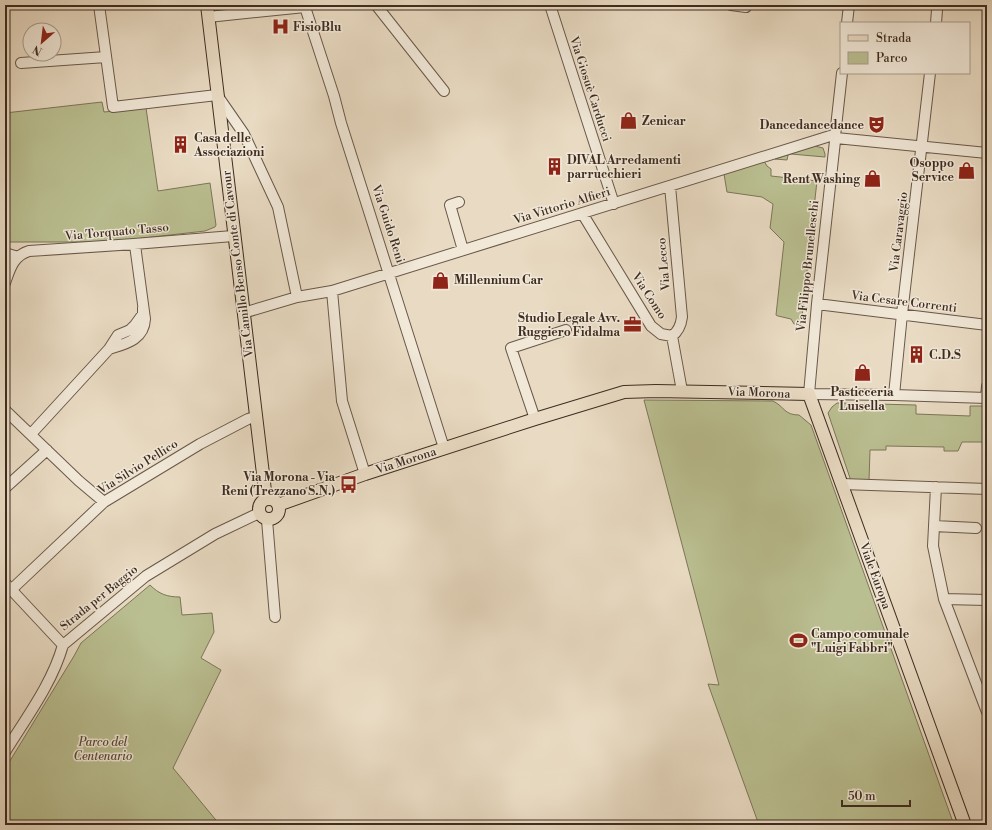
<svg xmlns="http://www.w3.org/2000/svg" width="992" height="830" font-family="'Libre Bodoni',serif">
  <rect width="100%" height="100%" fill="#e9dbc3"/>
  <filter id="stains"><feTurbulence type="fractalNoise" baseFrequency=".005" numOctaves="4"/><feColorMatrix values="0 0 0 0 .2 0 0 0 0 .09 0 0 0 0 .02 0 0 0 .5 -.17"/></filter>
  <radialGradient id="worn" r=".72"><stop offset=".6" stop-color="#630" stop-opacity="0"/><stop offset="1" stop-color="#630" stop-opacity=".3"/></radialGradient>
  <path fill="#babf91" stroke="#7c7659" d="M 102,102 L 104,112 L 146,108 L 158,191 L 210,183 L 216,225 L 215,227 L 205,231 L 108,242 L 5,242 L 5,113 Z
    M 815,146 L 823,148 L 825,154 L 825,157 L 791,154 L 788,155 L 787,160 L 775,159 Z
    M 764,161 L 767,166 L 771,169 L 771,176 L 817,181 L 801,325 L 794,324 L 791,319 L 778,316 L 776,315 L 784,242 L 770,228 L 773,204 L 762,197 L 727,192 L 724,174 Z
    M 644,400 L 773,401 C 785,407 784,415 799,415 L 811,425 L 954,825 L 759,825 L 708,684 L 719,685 Z
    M 837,403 L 916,405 L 916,414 L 970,416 L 970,406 L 987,406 L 987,442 L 962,442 L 958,451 L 944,451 L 944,447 L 886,446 L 886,450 L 870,450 L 869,481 L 851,481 L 828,413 L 832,407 Z
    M 150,585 C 159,594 167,597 180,597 L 182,615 L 212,613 L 214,632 L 201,658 L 221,670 L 173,768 L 220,825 L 5,825 L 5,769 L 74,656 L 81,643 Z"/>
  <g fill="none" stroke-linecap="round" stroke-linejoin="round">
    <defs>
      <path id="minor" d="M 99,5 L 113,107 L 217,95 L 244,134 L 278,207 L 297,297
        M 376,5 L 444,91
        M 550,5 L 614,204
        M 731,5 L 746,7 L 747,5
        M 305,7 L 334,96 L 341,123 L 444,448
        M 208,17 L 305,7 L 306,5
        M 847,23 L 849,5
        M 936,23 L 937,10
        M 21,63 L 106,57
        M 835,136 L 842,73
        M 836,138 L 987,153
        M 835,141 L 817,304 L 809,394 L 894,395 L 987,398
        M 670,186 L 682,317 C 681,325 679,331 672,336
        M 459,202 L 450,205 L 463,250
        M 582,213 L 651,326 L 661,334 L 672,336
        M 5,253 L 18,257
        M 5,283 C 10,269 13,256 29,251 C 97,247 165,242 233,236
        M 332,291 L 342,401 L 365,474
        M 817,304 L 987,325
        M 243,313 L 297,297 L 332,291 L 830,136
        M 672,336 L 682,391
        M 109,349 C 125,344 144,340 145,319 L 135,245
        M 894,395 L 902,314 L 930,73
        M 986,398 L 987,386
        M 5,410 L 79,481 L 104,502
        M 535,419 L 511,348 L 566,330
        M 31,434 L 109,349 L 118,335 L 130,330 L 135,325 L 143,314 L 143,308
        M 842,484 L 987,489
        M 936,487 L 933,546 L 944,599 L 987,712
        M 5,488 L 47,450
        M 267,520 L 275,617
        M 934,526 L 976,528
        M 5,583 L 63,645
        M 11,590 L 104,502 L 200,444 L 248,419 L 255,417
        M 944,599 L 987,600
        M 5,752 C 26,718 52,684 63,645 L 146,576 L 215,534 L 259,513"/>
      <path id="major" d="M 207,5 L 266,499
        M259 509a10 10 0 1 1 20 0a10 10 0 1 1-20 0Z
        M 278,505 L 365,474 L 535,419 L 624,392 L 656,391 L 809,394 L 965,825"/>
    </defs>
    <use href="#minor" stroke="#69584a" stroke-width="12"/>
    <use href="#major" stroke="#3e2c21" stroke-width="14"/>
    <use href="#minor" stroke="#f1e8d8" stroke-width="10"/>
    <use href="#major" stroke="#e9dbc3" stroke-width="12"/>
  </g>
  <defs>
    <symbol id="hospital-bare" viewBox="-9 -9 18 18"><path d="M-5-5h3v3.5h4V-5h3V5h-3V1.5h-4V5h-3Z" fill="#8f2418" stroke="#f1e8d8" stroke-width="2.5" paint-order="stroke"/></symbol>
    <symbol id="shop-bare" viewBox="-9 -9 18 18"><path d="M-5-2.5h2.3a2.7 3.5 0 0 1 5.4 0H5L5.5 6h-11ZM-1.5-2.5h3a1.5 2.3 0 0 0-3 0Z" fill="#8f2418" stroke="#f1e8d8" stroke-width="2.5" paint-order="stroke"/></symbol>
    <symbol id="theatre-bare" viewBox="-9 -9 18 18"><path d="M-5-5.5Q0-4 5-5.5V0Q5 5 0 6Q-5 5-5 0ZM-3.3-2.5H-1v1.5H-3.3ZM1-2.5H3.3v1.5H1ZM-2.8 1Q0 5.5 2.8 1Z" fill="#8f2418" stroke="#f1e8d8" stroke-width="2.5" paint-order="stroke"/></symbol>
    <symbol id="building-bare" viewBox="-9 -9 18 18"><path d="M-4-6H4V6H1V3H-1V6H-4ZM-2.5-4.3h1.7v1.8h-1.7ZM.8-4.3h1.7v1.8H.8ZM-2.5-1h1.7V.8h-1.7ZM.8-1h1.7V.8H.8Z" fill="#8f2418" stroke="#f1e8d8" stroke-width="2.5" paint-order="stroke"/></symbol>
    <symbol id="office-bare" viewBox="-9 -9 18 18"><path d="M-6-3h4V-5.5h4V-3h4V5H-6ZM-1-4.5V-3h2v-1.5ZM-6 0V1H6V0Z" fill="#8f2418" stroke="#f1e8d8" stroke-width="2.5" paint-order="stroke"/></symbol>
    <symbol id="bus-bare" viewBox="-9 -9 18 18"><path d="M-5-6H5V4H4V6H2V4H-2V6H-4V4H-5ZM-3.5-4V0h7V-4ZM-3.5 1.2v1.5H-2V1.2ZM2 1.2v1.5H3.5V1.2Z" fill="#8f2418" stroke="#f1e8d8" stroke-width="2.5" paint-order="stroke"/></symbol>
    <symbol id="stadium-bare" viewBox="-9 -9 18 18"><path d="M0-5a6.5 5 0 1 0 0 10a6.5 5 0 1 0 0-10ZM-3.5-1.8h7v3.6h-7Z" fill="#8f2418" stroke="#f1e8d8" stroke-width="2.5" paint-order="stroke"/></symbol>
  </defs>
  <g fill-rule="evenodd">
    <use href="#hospital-bare" x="268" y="14" width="25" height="25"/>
    <use href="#shop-bare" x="616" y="108" width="25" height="25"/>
    <use href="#theatre-bare" x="864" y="112" width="25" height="25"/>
    <use href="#building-bare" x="168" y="132" width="25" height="25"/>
    <use href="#building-bare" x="542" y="154" width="25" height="25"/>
    <use href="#shop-bare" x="954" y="158" width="25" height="25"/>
    <use href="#shop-bare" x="860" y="166" width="25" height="25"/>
    <use href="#shop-bare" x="428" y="268" width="25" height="25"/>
    <use href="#office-bare" x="620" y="312" width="25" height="25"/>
    <use href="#building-bare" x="904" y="342" width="25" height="25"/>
    <use href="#shop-bare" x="850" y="360" width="25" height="25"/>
    <use href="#bus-bare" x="336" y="472" width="25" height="25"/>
    <use href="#stadium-bare" x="786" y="628" width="25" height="25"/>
  </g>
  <g text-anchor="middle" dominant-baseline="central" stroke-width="3" stroke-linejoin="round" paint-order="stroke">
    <g font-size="12" font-weight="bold" fill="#3e2c21" stroke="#f1e8d8" text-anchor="start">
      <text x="293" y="27">FisioBlu</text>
      <text x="642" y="121">Zenicar</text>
      <text x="864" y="125" text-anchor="end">Dancedancedance</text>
      <text x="194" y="138">Casa delle<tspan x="194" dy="14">Associazioni</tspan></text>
      <text x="567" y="160">DIVAL Arredamenti<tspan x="567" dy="14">parrucchieri</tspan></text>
      <text x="954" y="163" text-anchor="end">Osoppo<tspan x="954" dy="14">Service</tspan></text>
      <text x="860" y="179" text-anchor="end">Rent Washing</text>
      <text x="454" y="280">Millennium Car</text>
      <text x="620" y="318" text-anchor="end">Studio Legale Avv.<tspan x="620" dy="14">Ruggiero Fidalma</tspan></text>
      <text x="929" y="355">C.D.S</text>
      <text x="862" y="392" text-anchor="middle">Pasticceria<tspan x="862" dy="14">Luisella</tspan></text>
      <text x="335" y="477" text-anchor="end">Via Morona - Via<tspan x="335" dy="14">Reni (Trezzano S.N.)</tspan></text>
      <text x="811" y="634">Campo comunale<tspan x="811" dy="14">"Luigi Fabbri"</tspan></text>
    </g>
    <g font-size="12" fill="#3e2c21" stroke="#f1e8d8">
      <text transform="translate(590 89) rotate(72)">Via Giosuè Carducci</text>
      <text transform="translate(562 206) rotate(-17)">Via Vittorio Alfieri</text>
      <text transform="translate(388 224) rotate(72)">Via Guido Reni</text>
      <text transform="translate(117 232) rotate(-5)">Via Torquato Tasso</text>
      <text transform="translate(899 232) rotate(-83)">Via Caravaggio</text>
      <text transform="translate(238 264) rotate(-97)">Via Camillo Benso Conte di Cavour</text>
      <text transform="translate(664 264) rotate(-95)">Via Lecco</text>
      <text transform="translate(808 266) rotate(-84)">Via Filippo Brunelleschi</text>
      <text transform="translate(649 296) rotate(57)">Via Como</text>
      <text transform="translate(904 302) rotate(7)">Via Cesare Correnti</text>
      <text transform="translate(759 393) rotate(2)">Via Morona</text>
      <text transform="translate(406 461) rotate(-18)">Via Morona</text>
      <text transform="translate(138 467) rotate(-32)">Via Silvio Pellico</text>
      <text transform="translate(875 576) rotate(70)">Viale Europa</text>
      <text transform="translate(99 598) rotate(-39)">Strada per Baggio</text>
    </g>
    <g font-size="12" font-style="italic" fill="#574937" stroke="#f1e8d8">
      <text x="103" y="742">Parco del<tspan x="103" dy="14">Centenario</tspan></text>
    </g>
  </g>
  <rect width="992" height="830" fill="none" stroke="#e9dbc3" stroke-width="20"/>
  <rect x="6" y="6" width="980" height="818" fill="none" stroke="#3e2c21" stroke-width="2"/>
  <rect x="10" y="10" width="972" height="810" fill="none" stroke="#3e2c21"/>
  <rect x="840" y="22" width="130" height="52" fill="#f1e8d8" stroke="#a99d8f"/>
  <rect x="848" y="35" width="20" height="6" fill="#e9dbc3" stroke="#a99d8f"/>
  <text x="876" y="42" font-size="12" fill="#3e2c21">Strada</text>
  <rect x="848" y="52" width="20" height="12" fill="#babf91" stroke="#a99d8f"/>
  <text x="876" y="62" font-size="12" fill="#3e2c21">Parco</text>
  <g transform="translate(42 42) rotate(208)"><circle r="19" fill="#f1e8d8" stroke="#a99d8f"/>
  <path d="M0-3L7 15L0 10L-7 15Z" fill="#8f2418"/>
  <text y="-6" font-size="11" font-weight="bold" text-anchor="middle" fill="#3e2c21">N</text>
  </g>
  <path d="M842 800v6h68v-6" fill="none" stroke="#3e2c21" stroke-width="2"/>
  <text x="848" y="800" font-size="12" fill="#3e2c21" stroke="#f1e8d8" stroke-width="3" paint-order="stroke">50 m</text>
  <rect width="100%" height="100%" filter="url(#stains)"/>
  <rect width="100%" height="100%" fill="url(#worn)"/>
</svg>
